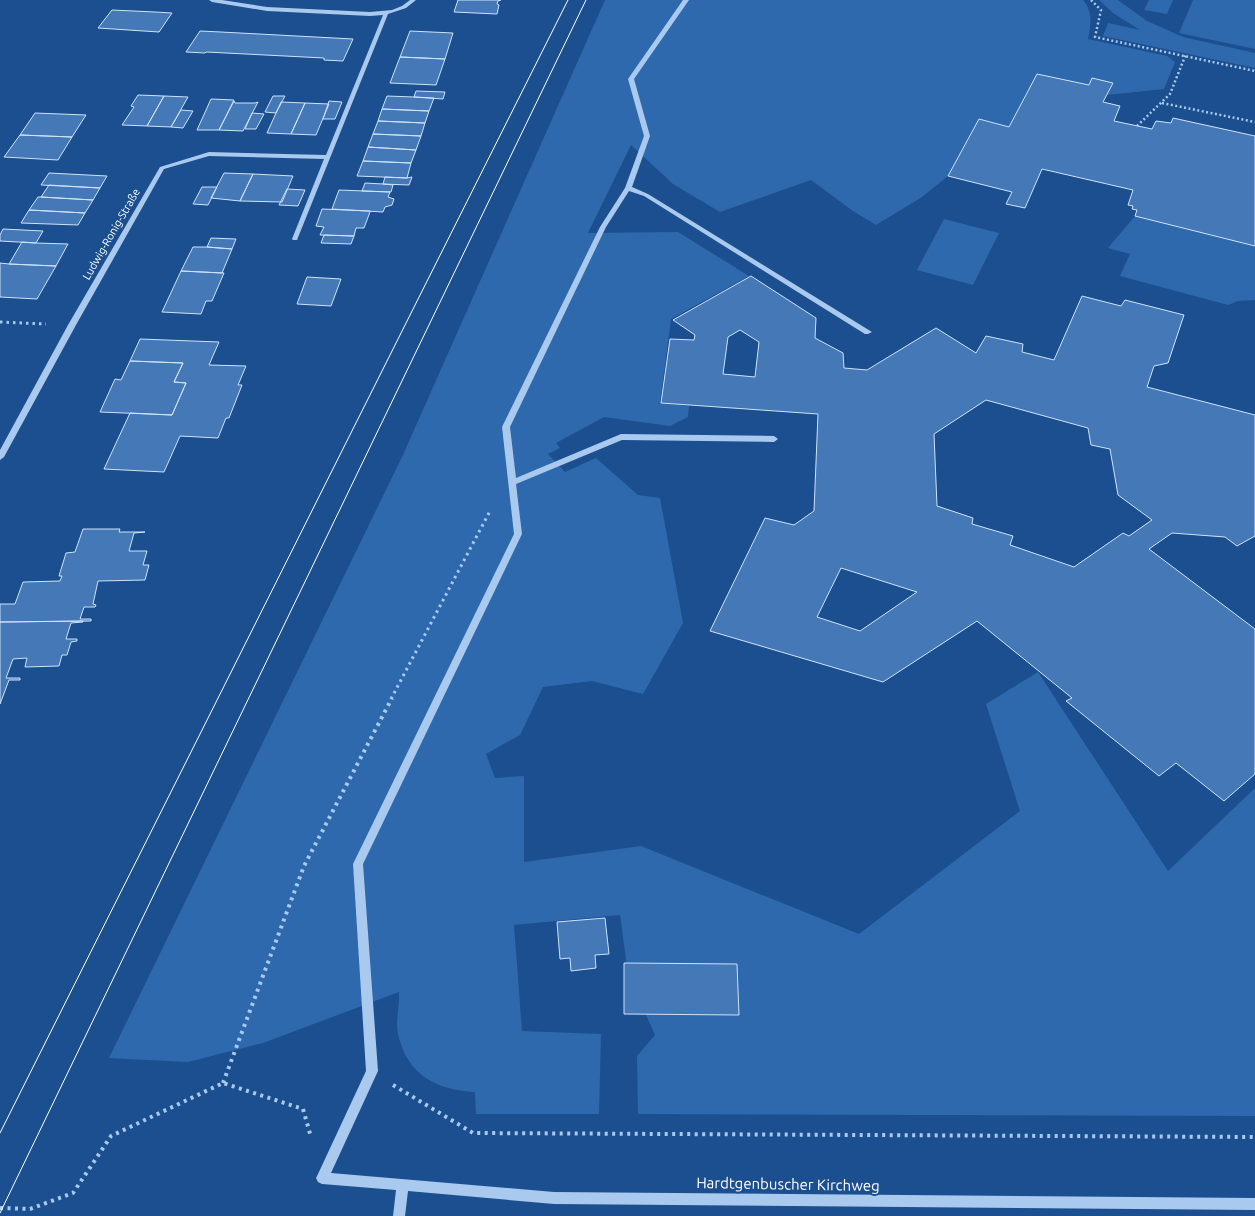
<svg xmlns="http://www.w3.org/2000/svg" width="1255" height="1216" font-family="Ubuntu,sans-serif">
  <rect width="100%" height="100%" fill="#1b4f8f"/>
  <path fill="#2e69ad" d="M 605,0 L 1083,0 C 1093,12 1091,24 1088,39 L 1167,56 L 1175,62 L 1164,89 L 1107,95 L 1112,83 L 1092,78 L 1089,85 L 1037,74 L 1009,127 L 979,119 L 948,176 L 922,197 L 876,225 L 853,211 L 811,180 L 720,212 L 673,184 L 631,145 L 588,233 L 678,232 L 749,276 L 671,319 L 660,403 L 689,406 L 688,417 L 670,426 L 604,417 L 556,443 L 560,448 L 548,454 L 565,472 L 596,458 L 638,495 L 660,498 L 683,623 L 643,694 L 592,681 L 543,687 L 520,735 L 486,754 L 495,778 L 524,776 L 524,862 L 641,846 L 859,934 L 1020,811 L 986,704 L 1038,672 L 1168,871 L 1255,788 L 1255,1116 L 638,1114 L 637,1056 L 655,1035 L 628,974 L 620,915 L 514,925 L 522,1031 L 601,1034 L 599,1114 L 476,1114 L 475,1092 C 436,1090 407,1075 398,1034 C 395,1021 400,1005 399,992 L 263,1043 L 188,1062 L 109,1058 L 402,457 Z
    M 1099,0 L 1118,0 L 1147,21 L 1183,37 L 1255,53 L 1255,68 L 1103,36 L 1108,23 L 1140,30 L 1113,13 Z
    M 1149,0 L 1173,0 L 1167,14 L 1144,10 Z
    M 1193,0 L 1255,0 L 1255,49 L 1179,33 Z
    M 1135,216 L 1255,246 L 1255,300 L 1238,301 L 1228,305 L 1120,276 L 1130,254 L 1108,248 Z
    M 944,219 L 999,233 L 973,285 L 917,270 Z"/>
  <path fill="#4478b7" stroke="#cfe3fa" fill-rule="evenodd" d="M 458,0 L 501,0 L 498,1 L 497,4 L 499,5 L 497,14 L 454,12 Z
    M 112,10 L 155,12 L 172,13 L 159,32 L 98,28 Z
    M 200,31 L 221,32 L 353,39 L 343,61 L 324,60 L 324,58 L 206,52 L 205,53 L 186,52 Z
    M 410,31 L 453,33 L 445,59 L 400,57 Z
    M 400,57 L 445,59 L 436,85 L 390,83 Z
    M 1037,74 L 1089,85 L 1092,78 L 1113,83 L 1103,102 L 1120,106 L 1114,121 L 1152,129 L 1156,121 L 1171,123 L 1173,118 L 1255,136 L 1255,246 L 1135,216 L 1137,210 L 1132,209 L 1133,206 L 1128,205 L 1133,190 L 1042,169 L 1025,208 L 1006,204 L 1012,192 L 948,176 L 979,119 L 1009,127 Z
    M 416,91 L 445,92 L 443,99 L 414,97 Z
    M 138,95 L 164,96 L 147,126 L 122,125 L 134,107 L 131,106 Z
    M 164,96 L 188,97 L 171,127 L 147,126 Z
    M 273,96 L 285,96 L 276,113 L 265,112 Z
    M 387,96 L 414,97 L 434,98 L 429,111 L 382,109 Z
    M 211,99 L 234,100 L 219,130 L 197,130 Z
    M 234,101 L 235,103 L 255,103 L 258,102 L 243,131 L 219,130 Z
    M 329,101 L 342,102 L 335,119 L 323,119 Z
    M 281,102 L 305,103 L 291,134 L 267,133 Z
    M 305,103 L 329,104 L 316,135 L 291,134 Z
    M 382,109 L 429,111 L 425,123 L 378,121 Z
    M 181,110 L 193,111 L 183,128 L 171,127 Z
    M 35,113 L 86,115 L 72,137 L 20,135 Z
    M 252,113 L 264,114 L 256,129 L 245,129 Z
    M 378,121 L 425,123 L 421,136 L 373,134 Z
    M 373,134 L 421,136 L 416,150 L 368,147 Z
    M 20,135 L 72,137 L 58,160 L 4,157 Z
    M 368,147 L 416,150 L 411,163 L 363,161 Z
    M 363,161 L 411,163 L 407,178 L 357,176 Z
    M 49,173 L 107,176 L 100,188 L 41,185 Z
    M 224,173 L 253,174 L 240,201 L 211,198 Z
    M 253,174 L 293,176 L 282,202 L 240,201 Z
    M 385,177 L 407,178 L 412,177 L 409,185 L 383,184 Z
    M 365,183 L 383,184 L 393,185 L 391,192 L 362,191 Z
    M 49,185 L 100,188 L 93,200 L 41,197 Z
    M 202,187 L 217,187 L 208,205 L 193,204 Z
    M 287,189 L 305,190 L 298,206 L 279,205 Z
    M 339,190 L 390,192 L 388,197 L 394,199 L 392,205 L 385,207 L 383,212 L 332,209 Z
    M 38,197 L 41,197 L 93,200 L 85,213 L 29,210 Z
    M 322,209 L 370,211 L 370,212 L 364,228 L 356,228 L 354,236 L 320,235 L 324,227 L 316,226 Z
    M 29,210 L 85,213 L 78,225 L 21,223 Z
    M 3,229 L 43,231 L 36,243 L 0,241 L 0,235 Z
    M 324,235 L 354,236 L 351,244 L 321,243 Z
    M 211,238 L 236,239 L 232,249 L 207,247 Z
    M 22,242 L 36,243 L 68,244 L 56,266 L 9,264 Z
    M 193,247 L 207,247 L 232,249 L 222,273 L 181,271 Z
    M 0,263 L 9,264 L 56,266 L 37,299 L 0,297 Z
    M 181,271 L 224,273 L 212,301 L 206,301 L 201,314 L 162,312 Z
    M 751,276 L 816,318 L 815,338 L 843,353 L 844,368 L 867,370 L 936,328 L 976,353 L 986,336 L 1023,344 L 1022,352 L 1054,360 L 1082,296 L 1121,306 L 1125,300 L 1184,315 L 1168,363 L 1154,366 L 1147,387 L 1255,415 L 1255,536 L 1237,546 L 1225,537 L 1172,533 L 1149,549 L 1255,629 L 1255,774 L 1224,801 L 1176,763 L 1159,776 L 1066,701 L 1072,698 L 977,621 L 883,682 L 710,631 L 765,518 L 794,525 L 814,511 L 818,414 L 661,403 L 670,339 L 694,340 L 695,335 L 673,320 ZM 740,330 L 759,342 L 755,377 L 723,374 L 728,337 ZM 986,400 L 1088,428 L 1091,445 L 1110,449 L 1118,495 L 1152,520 L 1129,536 L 1123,533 L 1074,567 L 1010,545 L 1013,536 L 972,524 L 973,518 L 937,506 L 934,434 ZM 841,568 L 917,592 L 860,631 L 817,617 Z
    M 307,277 L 341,279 L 331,306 L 297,304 Z
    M 140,339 L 219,342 L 209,365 L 246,366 L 238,385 L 242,385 L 229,418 L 226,418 L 218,438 L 180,436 L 164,472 L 104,469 L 130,413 L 172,415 L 186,383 L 174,382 L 183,363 L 130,361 Z
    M 130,361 L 183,363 L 174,382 L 186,383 L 172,415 L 100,412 L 115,379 L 121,380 Z
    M 83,529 L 120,529 L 119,532 L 145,532 L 134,533 L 129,551 L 147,551 L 143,565 L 149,565 L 145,580 L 98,581 L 93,604 L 96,605 L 95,607 L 84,607 L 80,619 L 91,619 L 91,621 L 0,622 L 0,604 L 15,604 L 23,582 L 60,581 L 62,576 L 59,576 L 66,553 L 75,552 Z
    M 83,621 L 83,622 L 71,623 L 66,639 L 77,639 L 77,641 L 71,642 L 67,655 L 62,655 L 59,666 L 25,667 L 27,658 L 13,659 L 6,678 L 20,678 L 20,680 L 9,680 L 0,704 L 0,622 Z
    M 605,918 L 609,954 L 595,955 L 596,968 L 571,971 L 570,958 L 560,959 L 557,922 Z
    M 624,963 L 737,964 L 739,1015 L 624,1014 Z"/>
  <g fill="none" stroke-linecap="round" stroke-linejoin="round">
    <path stroke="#a9c9ee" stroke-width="2.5" stroke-dasharray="2 2.5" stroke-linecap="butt" d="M 1091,0 L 1101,10 L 1095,37 L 1255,71
      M 1162,103 L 1255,122
      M 1137,126 L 1170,94 L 1186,54"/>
    <path stroke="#a9c9ee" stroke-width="3" stroke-dasharray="2.5 4" stroke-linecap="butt" d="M 0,322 L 46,324
      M 391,699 L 490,511"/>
    <path stroke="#a9c9ee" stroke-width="4" stroke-dasharray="3 4.5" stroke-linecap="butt" d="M 223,1083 L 304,866 L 392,698
      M 393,1085 L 473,1133 L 1255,1137
      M 0,1208 L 30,1209 L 73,1193 L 111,1136 L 223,1083 L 303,1109 L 311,1137"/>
    <path fill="#a9c9ee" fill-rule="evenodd" d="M 209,0 L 222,0 L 267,7 L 370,12 L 392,10 L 402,6 L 410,0 L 416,0 L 406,8 L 388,14 L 297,240 L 293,240 L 292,239 L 324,159 L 209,156 L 164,169 L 76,325 L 4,457 L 0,460 L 0,450 L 68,325 L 160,167 L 209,152 L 326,155 L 383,15 L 370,16 L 267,11 L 212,2 Z
      M 683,0 L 689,0 L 634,79 L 650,136 L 632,187 L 648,194 L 872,332 L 868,334 L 865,334 L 644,196 L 629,191 L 606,227 L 510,427 L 516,478 L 621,434 L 774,436 L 778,439 L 774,442 L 622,440 L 516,484 L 522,534 L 363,864 L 378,1071 L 331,1173 L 554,1192 L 1255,1198 L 1255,1210 L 554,1204 L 408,1191 L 405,1216 L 393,1216 L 396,1190 L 322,1184 L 318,1182 L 316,1178 L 318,1174 L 366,1071 L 353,864 L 514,534 L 502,427 L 600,227 L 625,188 L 644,136 L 628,79 Z"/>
    <path stroke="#fff" stroke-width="1" d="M 0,1133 L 568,0
      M 0,1213 L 586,0"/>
  </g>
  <g text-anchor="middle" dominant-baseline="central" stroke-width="4" stroke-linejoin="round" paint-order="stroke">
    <g font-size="11" fill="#fff" stroke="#1b4f8f">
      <text transform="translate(111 234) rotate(-60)">Ludwig-Ronig-Straße</text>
    </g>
    <g font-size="15" fill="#fff" stroke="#1b4f8f">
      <text transform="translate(788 1184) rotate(1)">Hardtgenbuscher Kirchweg</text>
    </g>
  </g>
</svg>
